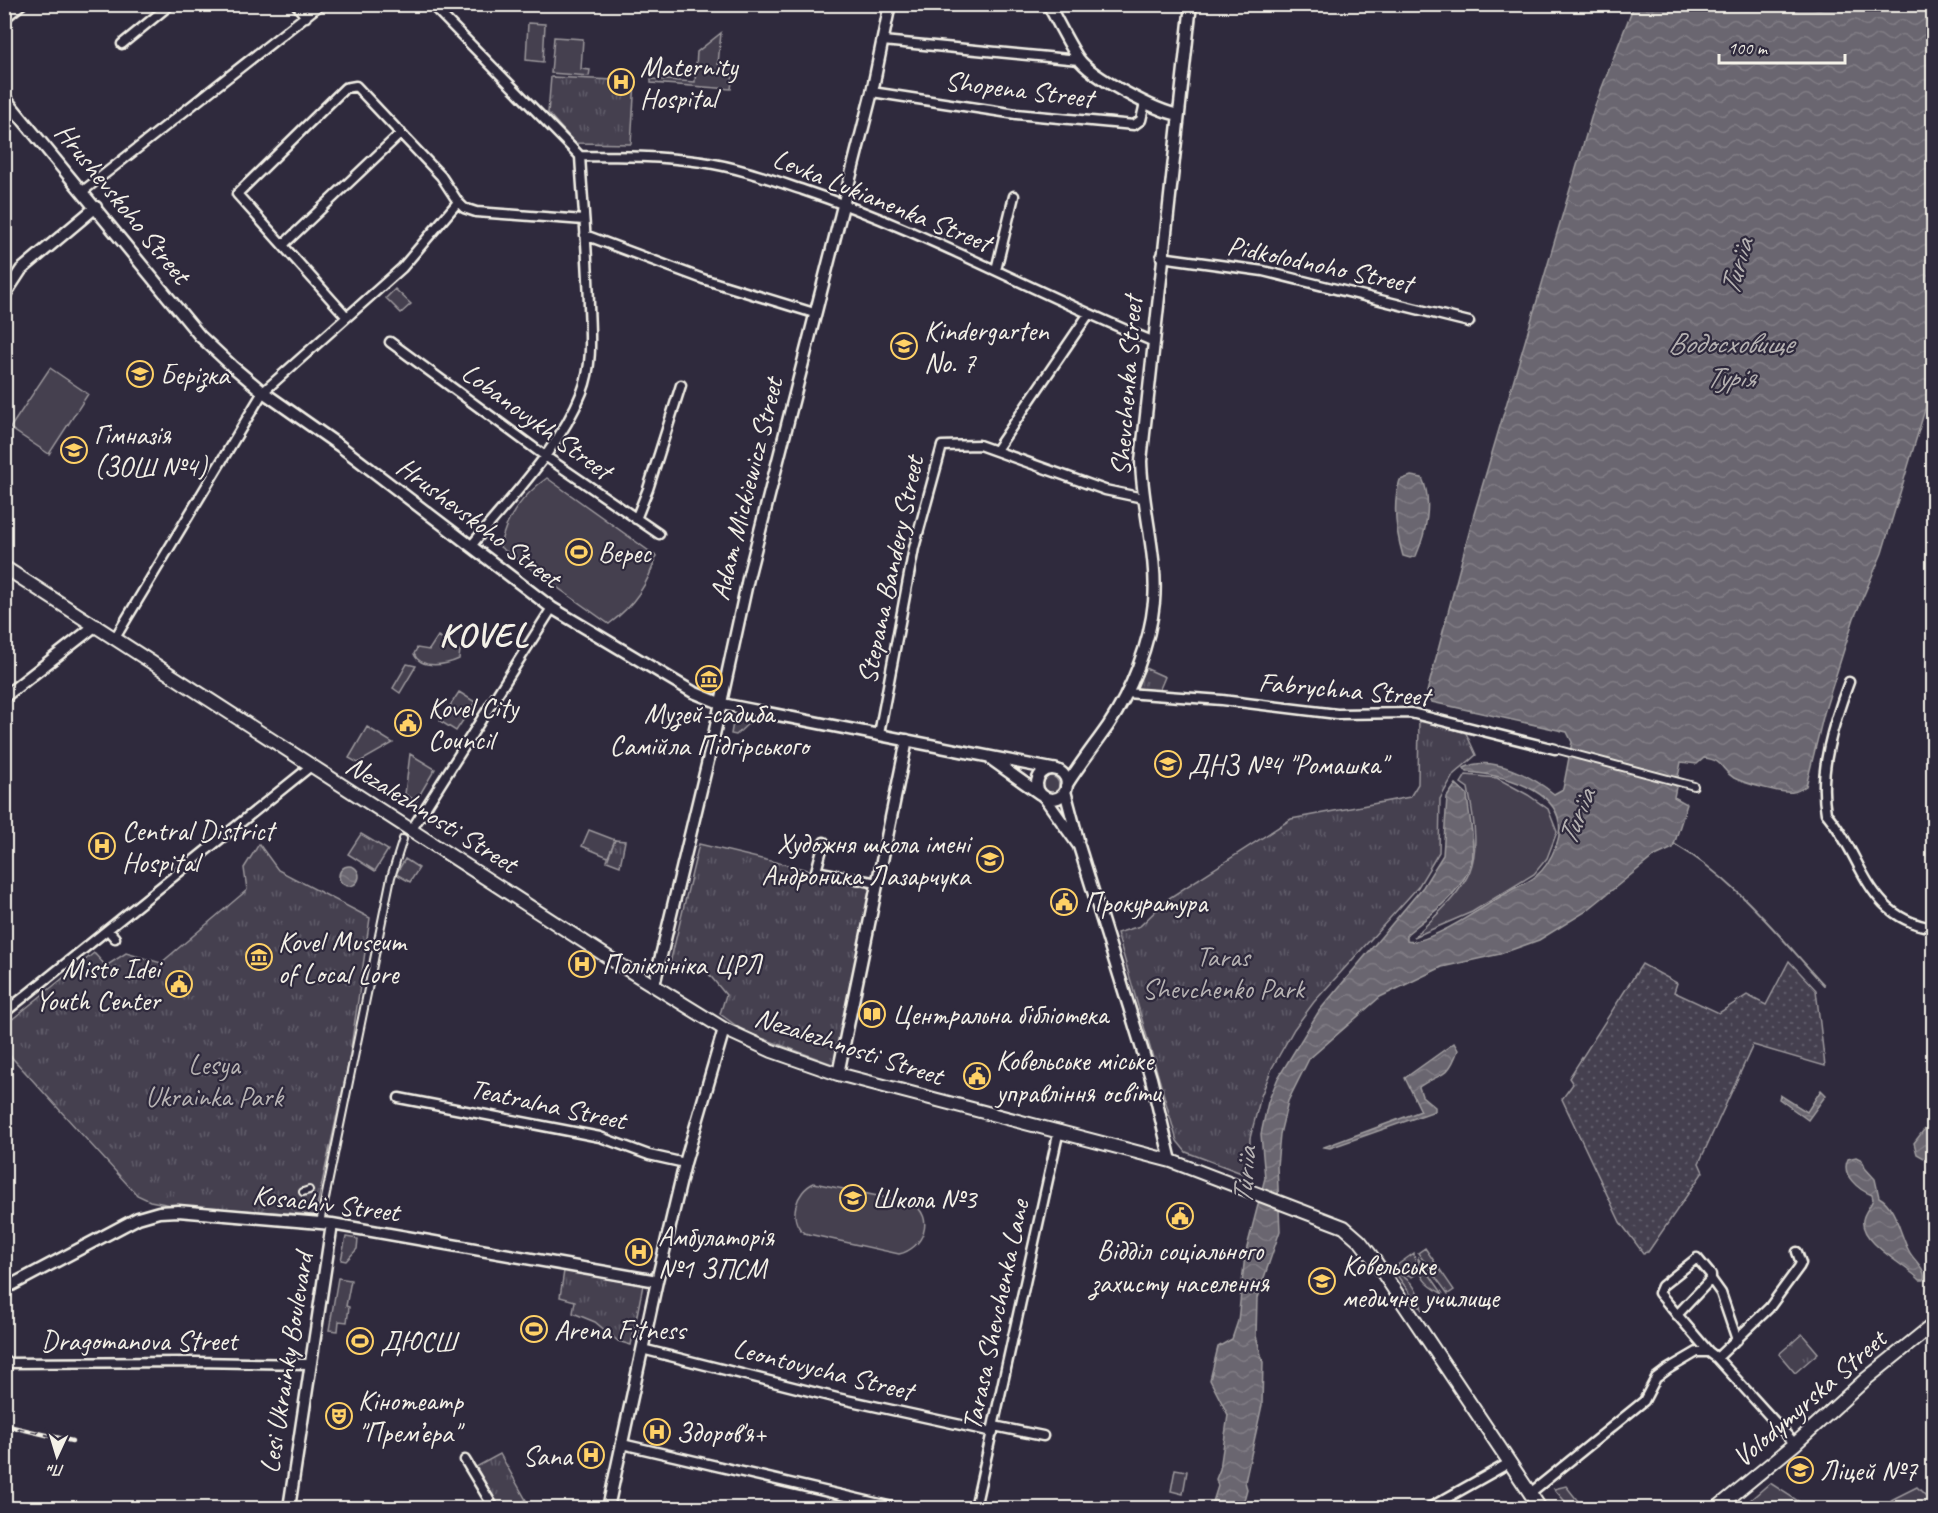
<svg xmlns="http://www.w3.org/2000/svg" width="1938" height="1513" font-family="Caveat,sans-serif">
  <defs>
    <pattern id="park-tufts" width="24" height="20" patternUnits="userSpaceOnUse" patternTransform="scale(1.5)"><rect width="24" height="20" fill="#454050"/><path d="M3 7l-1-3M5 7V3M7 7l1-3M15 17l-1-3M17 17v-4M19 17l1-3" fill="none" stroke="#605c69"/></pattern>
    <pattern id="garden-dots" width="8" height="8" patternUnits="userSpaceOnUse" patternTransform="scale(1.5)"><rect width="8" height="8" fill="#454050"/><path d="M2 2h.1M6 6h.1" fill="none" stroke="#605c69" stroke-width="1.8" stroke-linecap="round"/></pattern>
    <pattern id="water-waves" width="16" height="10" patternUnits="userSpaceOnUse" patternTransform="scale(1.5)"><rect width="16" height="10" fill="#6a6670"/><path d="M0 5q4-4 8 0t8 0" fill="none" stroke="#807c84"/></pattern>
  </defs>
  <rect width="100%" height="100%" fill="#2f2a3d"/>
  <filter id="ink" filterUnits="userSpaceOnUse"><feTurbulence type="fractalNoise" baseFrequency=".0167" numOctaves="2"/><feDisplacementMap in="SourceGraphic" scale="12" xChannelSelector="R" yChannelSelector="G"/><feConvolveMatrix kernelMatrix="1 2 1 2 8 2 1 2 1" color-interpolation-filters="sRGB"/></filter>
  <g filter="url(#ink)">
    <path fill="#454050" stroke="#9c989c" stroke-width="1.5" d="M 528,23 L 545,24 L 543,62 L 526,60 Z
      M 721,33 L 718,64 L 734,66 L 731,89 L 651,83 L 651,79 L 695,82 L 697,52 Z
      M 554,37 L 583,39 L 581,69 L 590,70 L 589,76 L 551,73 Z
      M 395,289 L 411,304 L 401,313 L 386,298 Z
      M 50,368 L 88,394 L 49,454 L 10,428 Z
      M 547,478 L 656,556 C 649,583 632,607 609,624 L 500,547 C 505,518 524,494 547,478 Z
      M 438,636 L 460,650 L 459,659 C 446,665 421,670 414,654 L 417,648 L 429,650 Z
      M 407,664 L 416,666 L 400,693 L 393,688 Z
      M 459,692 L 475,702 L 456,731 L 440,721 Z
      M 734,717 L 752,720 L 736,735 L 731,734 Z
      M 367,727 L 393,743 L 358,763 L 349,758 Z
      M 410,754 L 435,769 L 416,801 L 405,794 Z
      M 1466,775 L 1497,778 L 1528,795 L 1548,809 L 1557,832 L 1547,858 L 1534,874 L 1472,912 L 1414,937 C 1472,881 1485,871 1468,788 L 1461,783 Z
      M1041 785a9 9 0 1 1 18 0a9 9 0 1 1-18 0Z
      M 589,830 L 615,840 L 608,857 L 582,846 Z
      M 405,859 L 419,868 L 410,882 L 396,874 Z
      M 814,1183 L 912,1203 C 936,1218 923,1249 899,1254 L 804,1233 C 787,1219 796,1191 814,1183 Z
      M 346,1237 L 358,1239 L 357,1249 L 346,1261 L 341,1260 Z
      M 1425,1248 L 1454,1290 L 1448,1294 L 1418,1253 Z
      M 1414,1253 L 1416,1274 L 1412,1277 L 1393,1268 Z
      M 1418,1258 L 1443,1294 C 1426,1285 1419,1278 1418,1258 Z
      M 1394,1271 C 1413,1281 1418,1289 1422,1310 Z
      M 338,1278 L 351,1280 L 346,1306 L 349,1307 L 347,1322 L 339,1321 L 338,1331 L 329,1330 Z
      M 1175,1469 L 1187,1471 L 1183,1494 L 1171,1491 Z
      M 1770,1483 L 1809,1508 L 1741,1508 Z
      M 1566,1486 L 1578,1501 L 1575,1508 L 1571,1508 L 1554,1489 Z"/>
    <path fill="url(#park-tufts)" stroke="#9c989c" stroke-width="1.5" d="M 551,77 L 635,81 L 631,144 L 575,143 L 548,113 Z
      M 1145,668 L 1165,677 L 1159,691 L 1136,688 Z
      M 1419,719 L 1466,733 L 1476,755 L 1454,774 L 1440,799 L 1439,852 L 1418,887 L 1314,1002 L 1294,1029 L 1272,1068 L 1261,1096 L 1250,1138 L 1250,1161 L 1244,1174 L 1186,1152 L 1177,1141 L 1117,933 L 1140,926 L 1169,898 L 1291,819 L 1410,797 L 1418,784 Z
      M 361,834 L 388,850 L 375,871 L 348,854 Z
      M 615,840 L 625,841 L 620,866 L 607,861 Z
      M 259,844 L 278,870 L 370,918 L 349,1061 L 315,1215 L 171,1205 L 150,1201 L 137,1195 L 5,1050 L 5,1025 L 94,953 L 106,966 L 126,953 L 161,963 L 247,890 L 244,868 Z
      M 699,844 L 871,885 L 835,1065 L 745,1032 L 720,1014 L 726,995 L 703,967 L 670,963 Z
      M 564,1271 L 643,1285 L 631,1345 L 618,1341 L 595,1322 L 573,1313 L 575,1301 L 560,1297 Z
      M 1802,1334 L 1818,1353 L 1795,1373 L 1779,1354 Z
      M 500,1454 L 526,1500 L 511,1508 L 500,1508 L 476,1467 Z
      M 1917,1487 L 1929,1499 L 1916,1508 L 1898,1508 L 1891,1500 Z"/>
    <path fill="url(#garden-dots)" stroke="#9c989c" stroke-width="1.5" d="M 1789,961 L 1816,990 L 1825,1066 L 1753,1045 L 1699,1163 L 1703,1172 L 1648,1252 L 1643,1253 L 1620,1222 L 1562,1099 L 1573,1084 L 1569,1078 L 1642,964 L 1677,983 L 1674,992 L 1719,1013 L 1747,995 L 1766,1005 Z"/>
    <path fill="url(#water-waves)" stroke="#a19ea0" stroke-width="1.5" d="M 1634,5 L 1933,5 L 1933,383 L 1882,553 L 1854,618 L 1824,713 L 1806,786 C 1803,788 1797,792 1793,792 C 1783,794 1743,783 1734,778 C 1720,769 1724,760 1704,758 L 1697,764 L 1681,762 L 1674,797 L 1687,804 L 1673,848 L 1653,857 L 1585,912 L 1539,940 L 1500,954 L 1442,967 L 1380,997 L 1309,1059 L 1288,1101 L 1280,1134 L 1277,1166 L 1280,1231 L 1257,1298 L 1256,1336 L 1263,1362 L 1262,1405 L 1245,1482 L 1247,1489 L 1242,1508 L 1211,1508 L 1218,1486 L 1216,1479 L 1220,1469 L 1228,1415 L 1210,1380 L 1218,1347 L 1232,1339 L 1238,1321 L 1245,1255 L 1265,1178 L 1261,1134 L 1268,1102 L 1278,1078 L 1319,1011 L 1423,887 L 1443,855 L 1447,797 L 1456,784 L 1467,794 C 1468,812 1476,844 1472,860 C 1463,893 1432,913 1407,934 L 1407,941 C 1426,947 1490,902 1508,892 C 1517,886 1528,883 1536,876 C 1545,869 1552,856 1556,846 C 1576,793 1506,775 1467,772 L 1464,768 C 1492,754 1533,777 1554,794 L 1563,789 L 1572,742 L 1567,732 L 1432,702 L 1427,692 L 1474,514 L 1594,108 Z
      M 1411,476 L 1422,478 C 1433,501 1426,533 1416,556 L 1410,558 L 1403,556 C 1396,532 1392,504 1400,480 Z
      M339 876a10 10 0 1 1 20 0a10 10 0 1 1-20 0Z
      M 1454,1043 L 1458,1050 C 1447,1081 1440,1072 1419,1087 L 1422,1096 L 1435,1107 L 1435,1111 L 1330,1148 L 1324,1147 L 1421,1111 L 1405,1078 Z
      M 1821,1090 L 1826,1095 L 1808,1120 L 1779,1099 L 1780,1095 L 1807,1112 Z
      M 1931,1125 L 1933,1129 L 1933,1158 L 1924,1158 L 1917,1154 L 1914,1143 L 1923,1131 Z
      M 1856,1157 L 1862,1160 L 1865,1168 L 1875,1179 L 1879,1197 C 1896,1206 1900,1235 1909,1251 C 1913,1260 1927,1269 1924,1280 L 1920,1280 C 1907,1266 1859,1242 1863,1220 C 1864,1212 1871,1206 1873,1199 L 1872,1195 C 1859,1190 1840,1175 1848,1159 Z"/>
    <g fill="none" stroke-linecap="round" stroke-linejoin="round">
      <path stroke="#a19ea0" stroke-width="2" d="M 1674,844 C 1734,878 1778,935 1824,985"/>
      <defs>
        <path id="pedestrian" d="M 1555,749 L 1694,786
          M 303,1192 L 309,1190
          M 320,1223 L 391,877 L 403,839"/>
        <path id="minor" d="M 296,4 L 306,17
          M 431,4 L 580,156 C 583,206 588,256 589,306 C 590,334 593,365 582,392 C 559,450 510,498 471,546
          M 4,19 L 22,4
          M 883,41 L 1079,60
          M 122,44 L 171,4
          M 872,92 L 1016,114 L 1134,125 L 1141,120 L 1145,103
          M 580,156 C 621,156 662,156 702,162 C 737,167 770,179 803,190 C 923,230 1035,293 1152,341
          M 83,191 L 321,4
          M 585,235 L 703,279 L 814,313
          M 284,244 L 401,133
          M 1161,257 L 1263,271 L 1469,322
          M 996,270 L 1014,196
          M 346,316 L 237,194 L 345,88 L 356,86 L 441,176 L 458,202 L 464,208 L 476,212 L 584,220
          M 390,342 L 545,456 L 659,534
          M 996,450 L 1088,315
          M 636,519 L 648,489 L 681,385
          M 115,638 L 263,392 L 402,268 L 458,202
          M 1849,682 C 1834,721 1818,771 1826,813 C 1864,857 1865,918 1934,928
          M 1126,693 L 1222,700 L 1337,714 L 1411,713 L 1555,749
          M 879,734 L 914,548 L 942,446 L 979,445 L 1105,490 L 1143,498
          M 412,829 L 552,608
          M 824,842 L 816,871 L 877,883
          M 108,930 L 115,938
          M 4,1013 L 311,766
          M 399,1098 L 600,1137 L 649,1155 L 685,1163
          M 1711,1279 L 1721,1293 L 1737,1340
          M 1677,1315 L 1711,1279 L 1711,1275 L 1697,1258 L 1662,1286 L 1659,1293 C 1666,1301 1673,1310 1680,1318 L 1709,1352
          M 642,1349 L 837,1398 L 993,1432
          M 1717,1358 L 1769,1308 L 1799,1267 L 1801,1263 L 1797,1252
          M 4,1363 L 195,1362 L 310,1364
          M 994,1426 L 1043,1436
          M 622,1444 L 897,1508
          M 465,1460 L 494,1508
          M 1529,1494 L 1644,1401 L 1656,1378 L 1668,1369 L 1697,1352 L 1709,1352 L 1717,1358 L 1795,1444
          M 975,1508 L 1059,1130
          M 1429,1508 L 1509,1463"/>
        <path id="tertiary" d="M 1048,4 C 1058,22 1067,41 1078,58 C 1091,77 1156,111 1179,115
          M 4,97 L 200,336 L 232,366 L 263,392 L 340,446 L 552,608 L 693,692 L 722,704 L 1052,769
          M 4,296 L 21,270 L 96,207
          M 4,697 L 96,625
          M 992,760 L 1040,794
          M1037 784a15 15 0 1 1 30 0a15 15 0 1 1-30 0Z
          M 1066,786 C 1079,765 1094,746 1108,726 C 1131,692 1150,644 1154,602 C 1158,556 1142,508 1141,461 L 1191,4
          M 1065,791 L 1078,840
          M 1045,798 L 1079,846 L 1151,1078 L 1171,1161
          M 654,985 L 712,744 L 749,574 L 872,92 L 890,4
          M 838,1074 L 907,740
          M 4,1289 L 138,1218 L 159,1212 L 178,1211 L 332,1224 L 657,1281
          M 289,1508 L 332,1224
          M 608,1508 L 657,1281 L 685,1163 L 724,1029"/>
        <path id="secondary" d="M 4,567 L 617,963 L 724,1029 L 772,1051 L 838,1074 L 1171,1161 L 1344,1227 L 1360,1241 L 1373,1258 L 1540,1508"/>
        <path id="primary" d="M 1717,1508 L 1795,1444 L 1866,1379 L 1934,1324"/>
      </defs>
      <use href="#pedestrian" stroke="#f4f1e8" stroke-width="10"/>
      <use href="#minor" stroke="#f4f1e8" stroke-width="13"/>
      <use href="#tertiary" stroke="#f4f1e8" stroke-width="15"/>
      <use href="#secondary" stroke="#f4f1e8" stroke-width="16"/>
      <use href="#primary" stroke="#f4f1e8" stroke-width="16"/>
      <use href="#pedestrian" stroke="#2f2a3d" stroke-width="6"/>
      <use href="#minor" stroke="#2f2a3d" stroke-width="8"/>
      <use href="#tertiary" stroke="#2f2a3d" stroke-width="10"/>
      <use href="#secondary" stroke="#2f2a3d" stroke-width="12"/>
      <use href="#primary" stroke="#2f2a3d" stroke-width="12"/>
      <defs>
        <path id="rail" d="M 4,1425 L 72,1441"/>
      </defs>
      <use href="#rail" stroke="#f4f1e8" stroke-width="4.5"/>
      <use href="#rail" stroke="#2f2a3d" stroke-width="2" stroke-dasharray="7" stroke-linecap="butt"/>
    </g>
  </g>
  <defs>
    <symbol id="hospital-ring" viewBox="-11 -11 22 22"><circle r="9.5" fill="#2f2a3d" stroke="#ffd166" stroke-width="1.5"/><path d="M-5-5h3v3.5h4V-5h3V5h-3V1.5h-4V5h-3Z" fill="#ffd166"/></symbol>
    <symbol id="school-ring" viewBox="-11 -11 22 22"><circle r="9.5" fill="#2f2a3d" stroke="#ffd166" stroke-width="1.5"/><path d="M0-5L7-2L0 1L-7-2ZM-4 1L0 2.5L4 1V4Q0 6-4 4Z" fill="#ffd166"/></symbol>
    <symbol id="stadium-ring" viewBox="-11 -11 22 22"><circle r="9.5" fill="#2f2a3d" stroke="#ffd166" stroke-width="1.5"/><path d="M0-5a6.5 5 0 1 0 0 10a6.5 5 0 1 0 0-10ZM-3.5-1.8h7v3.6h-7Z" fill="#ffd166"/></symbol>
    <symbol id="museum-ring" viewBox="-11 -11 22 22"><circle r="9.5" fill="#2f2a3d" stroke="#ffd166" stroke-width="1.5"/><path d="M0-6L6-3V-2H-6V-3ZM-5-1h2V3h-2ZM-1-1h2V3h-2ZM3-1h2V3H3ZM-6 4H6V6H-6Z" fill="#ffd166"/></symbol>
    <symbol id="civic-ring" viewBox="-11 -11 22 22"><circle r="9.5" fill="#2f2a3d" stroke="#ffd166" stroke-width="1.5"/><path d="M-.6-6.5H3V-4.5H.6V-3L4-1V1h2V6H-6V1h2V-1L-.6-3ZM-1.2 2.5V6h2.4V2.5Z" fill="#ffd166"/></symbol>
    <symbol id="library-ring" viewBox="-11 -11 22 22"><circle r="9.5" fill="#2f2a3d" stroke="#ffd166" stroke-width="1.5"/><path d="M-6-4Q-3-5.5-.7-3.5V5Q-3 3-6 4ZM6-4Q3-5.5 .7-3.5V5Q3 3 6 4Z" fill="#ffd166"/></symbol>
    <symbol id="university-ring" viewBox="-11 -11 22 22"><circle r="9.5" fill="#2f2a3d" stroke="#ffd166" stroke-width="1.5"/><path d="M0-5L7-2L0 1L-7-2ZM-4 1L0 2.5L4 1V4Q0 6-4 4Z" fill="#ffd166"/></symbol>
    <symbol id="theatre-ring" viewBox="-11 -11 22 22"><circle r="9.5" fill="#2f2a3d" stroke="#ffd166" stroke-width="1.5"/><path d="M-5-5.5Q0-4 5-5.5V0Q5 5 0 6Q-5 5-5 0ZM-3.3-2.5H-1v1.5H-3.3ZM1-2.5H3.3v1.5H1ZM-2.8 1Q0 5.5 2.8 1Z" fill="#ffd166"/></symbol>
  </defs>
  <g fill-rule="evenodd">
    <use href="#hospital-ring" x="606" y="67" width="30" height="30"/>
    <use href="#school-ring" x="889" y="331" width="30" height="30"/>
    <use href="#school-ring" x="125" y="359" width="30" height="30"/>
    <use href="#school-ring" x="59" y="435" width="30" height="30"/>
    <use href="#stadium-ring" x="564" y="537" width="30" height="30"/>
    <use href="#museum-ring" x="694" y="664" width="30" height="30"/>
    <use href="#civic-ring" x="393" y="708" width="30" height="30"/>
    <use href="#school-ring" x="1153" y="749" width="30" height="30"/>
    <use href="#hospital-ring" x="87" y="831" width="30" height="30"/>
    <use href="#school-ring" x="975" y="844" width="30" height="30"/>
    <use href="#civic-ring" x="1049" y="887" width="30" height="30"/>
    <use href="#museum-ring" x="244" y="942" width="30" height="30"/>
    <use href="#hospital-ring" x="567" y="949" width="30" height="30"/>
    <use href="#civic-ring" x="164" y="969" width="30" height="30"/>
    <use href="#library-ring" x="857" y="999" width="30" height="30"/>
    <use href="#civic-ring" x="962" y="1061" width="30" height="30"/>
    <use href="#school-ring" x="838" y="1183" width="30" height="30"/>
    <use href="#civic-ring" x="1165" y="1201" width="30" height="30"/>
    <use href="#hospital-ring" x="624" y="1237" width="30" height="30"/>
    <use href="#university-ring" x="1307" y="1266" width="30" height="30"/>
    <use href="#stadium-ring" x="519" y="1314" width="30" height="30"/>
    <use href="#stadium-ring" x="345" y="1326" width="30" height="30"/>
    <use href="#theatre-ring" x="324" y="1401" width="30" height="30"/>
    <use href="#hospital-ring" x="642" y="1417" width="30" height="30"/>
    <use href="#hospital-ring" x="576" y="1440" width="30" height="30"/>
    <use href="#school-ring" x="1785" y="1455" width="30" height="30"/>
  </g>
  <g text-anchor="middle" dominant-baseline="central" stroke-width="4.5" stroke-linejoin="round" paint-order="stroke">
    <g font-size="28" fill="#f4f1e8" stroke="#2f2a3d" text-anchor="start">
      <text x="640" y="66">Maternity<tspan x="640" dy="32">Hospital</tspan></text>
      <text x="924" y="330">Kindergarten<tspan x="924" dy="32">No. 7</tspan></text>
      <text x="160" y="374">Берізка</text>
      <text x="94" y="434">Гімназія<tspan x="94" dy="32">(ЗОШ №4)</tspan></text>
      <text x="598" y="552">Верес</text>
      <text x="428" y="707">Kovel City<tspan x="428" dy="32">Council</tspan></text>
      <text x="709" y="713" text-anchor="middle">Музей-садиба<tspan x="709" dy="32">Самійла Підгірського</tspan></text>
      <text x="1188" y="764">ДНЗ №4 "Ромашка"</text>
      <text x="122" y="830">Central District<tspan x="122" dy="32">Hospital</tspan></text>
      <text x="970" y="843" text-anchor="end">Художня школа імені<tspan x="970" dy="32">Андроника Лазарчука</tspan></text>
      <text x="1084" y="902">Прокуратура</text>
      <text x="278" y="941">Kovel Museum<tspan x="278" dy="32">of Local Lore</tspan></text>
      <text x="602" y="964">Поліклініка ЦРЛ</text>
      <text x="160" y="968" text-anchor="end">Misto Idei<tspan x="160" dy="32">Youth Center</tspan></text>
      <text x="892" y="1014">Центральна бібліотека</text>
      <text x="996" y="1060">Ковельське міське<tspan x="996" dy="32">управління освіти</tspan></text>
      <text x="872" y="1198">Школа №3</text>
      <text x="658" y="1236">Амбулаторія<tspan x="658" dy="32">№1 ЗПСМ</tspan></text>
      <text x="1180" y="1250" text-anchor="middle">Відділ соціального<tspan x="1180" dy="32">захисту населення</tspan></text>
      <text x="1342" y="1265">Ковельське<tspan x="1342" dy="32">медичне училище</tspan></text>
      <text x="554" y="1329">Arena Fitness</text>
      <text x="380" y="1341">ДЮСШ</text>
      <text x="358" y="1400">Кінотеатр<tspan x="358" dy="32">"Прем’єра"</tspan></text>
      <text x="676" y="1432">Здоров'я+</text>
      <text x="572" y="1455" text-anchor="end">Sana</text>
      <text x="1820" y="1470">Ліцей №7</text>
    </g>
    <g font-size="28" fill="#f4f1e8" stroke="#2f2a3d">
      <text transform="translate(1019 89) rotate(7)">Shopena Street</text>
      <text transform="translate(882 200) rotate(22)">Levka Lukianenka Street</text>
      <text transform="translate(123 203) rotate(51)">Hrushevskoho Street</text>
      <text transform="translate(1320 264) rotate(12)">Pidkolodnoho Street</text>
      <text transform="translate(1126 386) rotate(-86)">Shevchenka Street</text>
      <text transform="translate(537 421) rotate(36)">Lobanovykh Street</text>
      <text transform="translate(746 489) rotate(-76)">Adam Mickiewicz Street</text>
      <text transform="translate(479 522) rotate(37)">Hrushevskoho Street</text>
      <text transform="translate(890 570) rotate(-78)">Stepana Bandery Street</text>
      <text transform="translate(1344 689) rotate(5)">Fabrychna Street</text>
      <text transform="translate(432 814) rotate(32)">Nezalezhnosti Street</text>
      <text transform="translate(849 1046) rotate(18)">Nezalezhnosti Street</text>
      <text transform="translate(548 1104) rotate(12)">Teatralna Street</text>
      <text transform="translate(326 1203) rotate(7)">Kosachiv Street</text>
      <text transform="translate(995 1315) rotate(-78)">Tarasa Shevchenka Lane</text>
      <text x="139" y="1340">Dragomanova Street</text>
      <text transform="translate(286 1363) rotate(-81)">Lesi Ukrainky Boulevard</text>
      <text transform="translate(823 1369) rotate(14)">Leontovycha Street</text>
      <text transform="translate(1809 1398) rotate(-41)">Volodymyrska Street</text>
    </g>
    <g font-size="28" fill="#b7b3b3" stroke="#2f2a3d">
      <text x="1223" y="956">Taras<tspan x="1223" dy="32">Shevchenko Park</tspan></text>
      <text x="214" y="1064">Lesya<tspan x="214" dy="32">Ukrainka Park</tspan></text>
    </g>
    <g font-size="30" font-style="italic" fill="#b6b2b2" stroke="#2f2a3d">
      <text transform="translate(1736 267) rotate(-74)">Turiia</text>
      <text x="1730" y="343">Водосховище<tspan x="1730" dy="34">Турія</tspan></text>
      <text transform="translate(1576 817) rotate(-68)">Turiia</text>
      <text transform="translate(1244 1176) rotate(-85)">Turiia</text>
    </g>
    <g font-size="34" font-weight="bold" letter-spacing="1.5" fill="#f4f1e8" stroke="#2f2a3d">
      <text x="484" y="634">KOVEL</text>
    </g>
  </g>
  <rect width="1938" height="1513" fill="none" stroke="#2f2a3d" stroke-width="24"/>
  <rect x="12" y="12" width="1914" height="1489" fill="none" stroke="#f4f1e8" stroke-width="2" filter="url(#ink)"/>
  <g transform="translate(57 1456) rotate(184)" stroke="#2f2a3d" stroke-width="4.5" paint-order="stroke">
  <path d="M0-4.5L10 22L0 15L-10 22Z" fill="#f4f1e8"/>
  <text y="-9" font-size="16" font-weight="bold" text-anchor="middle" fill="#f4f1e8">Пн</text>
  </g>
  <path d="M1719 54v9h126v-9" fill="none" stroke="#f4f1e8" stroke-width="3"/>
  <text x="1728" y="54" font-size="18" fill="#f4f1e8" stroke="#2f2a3d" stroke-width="4.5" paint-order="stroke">100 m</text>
</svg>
